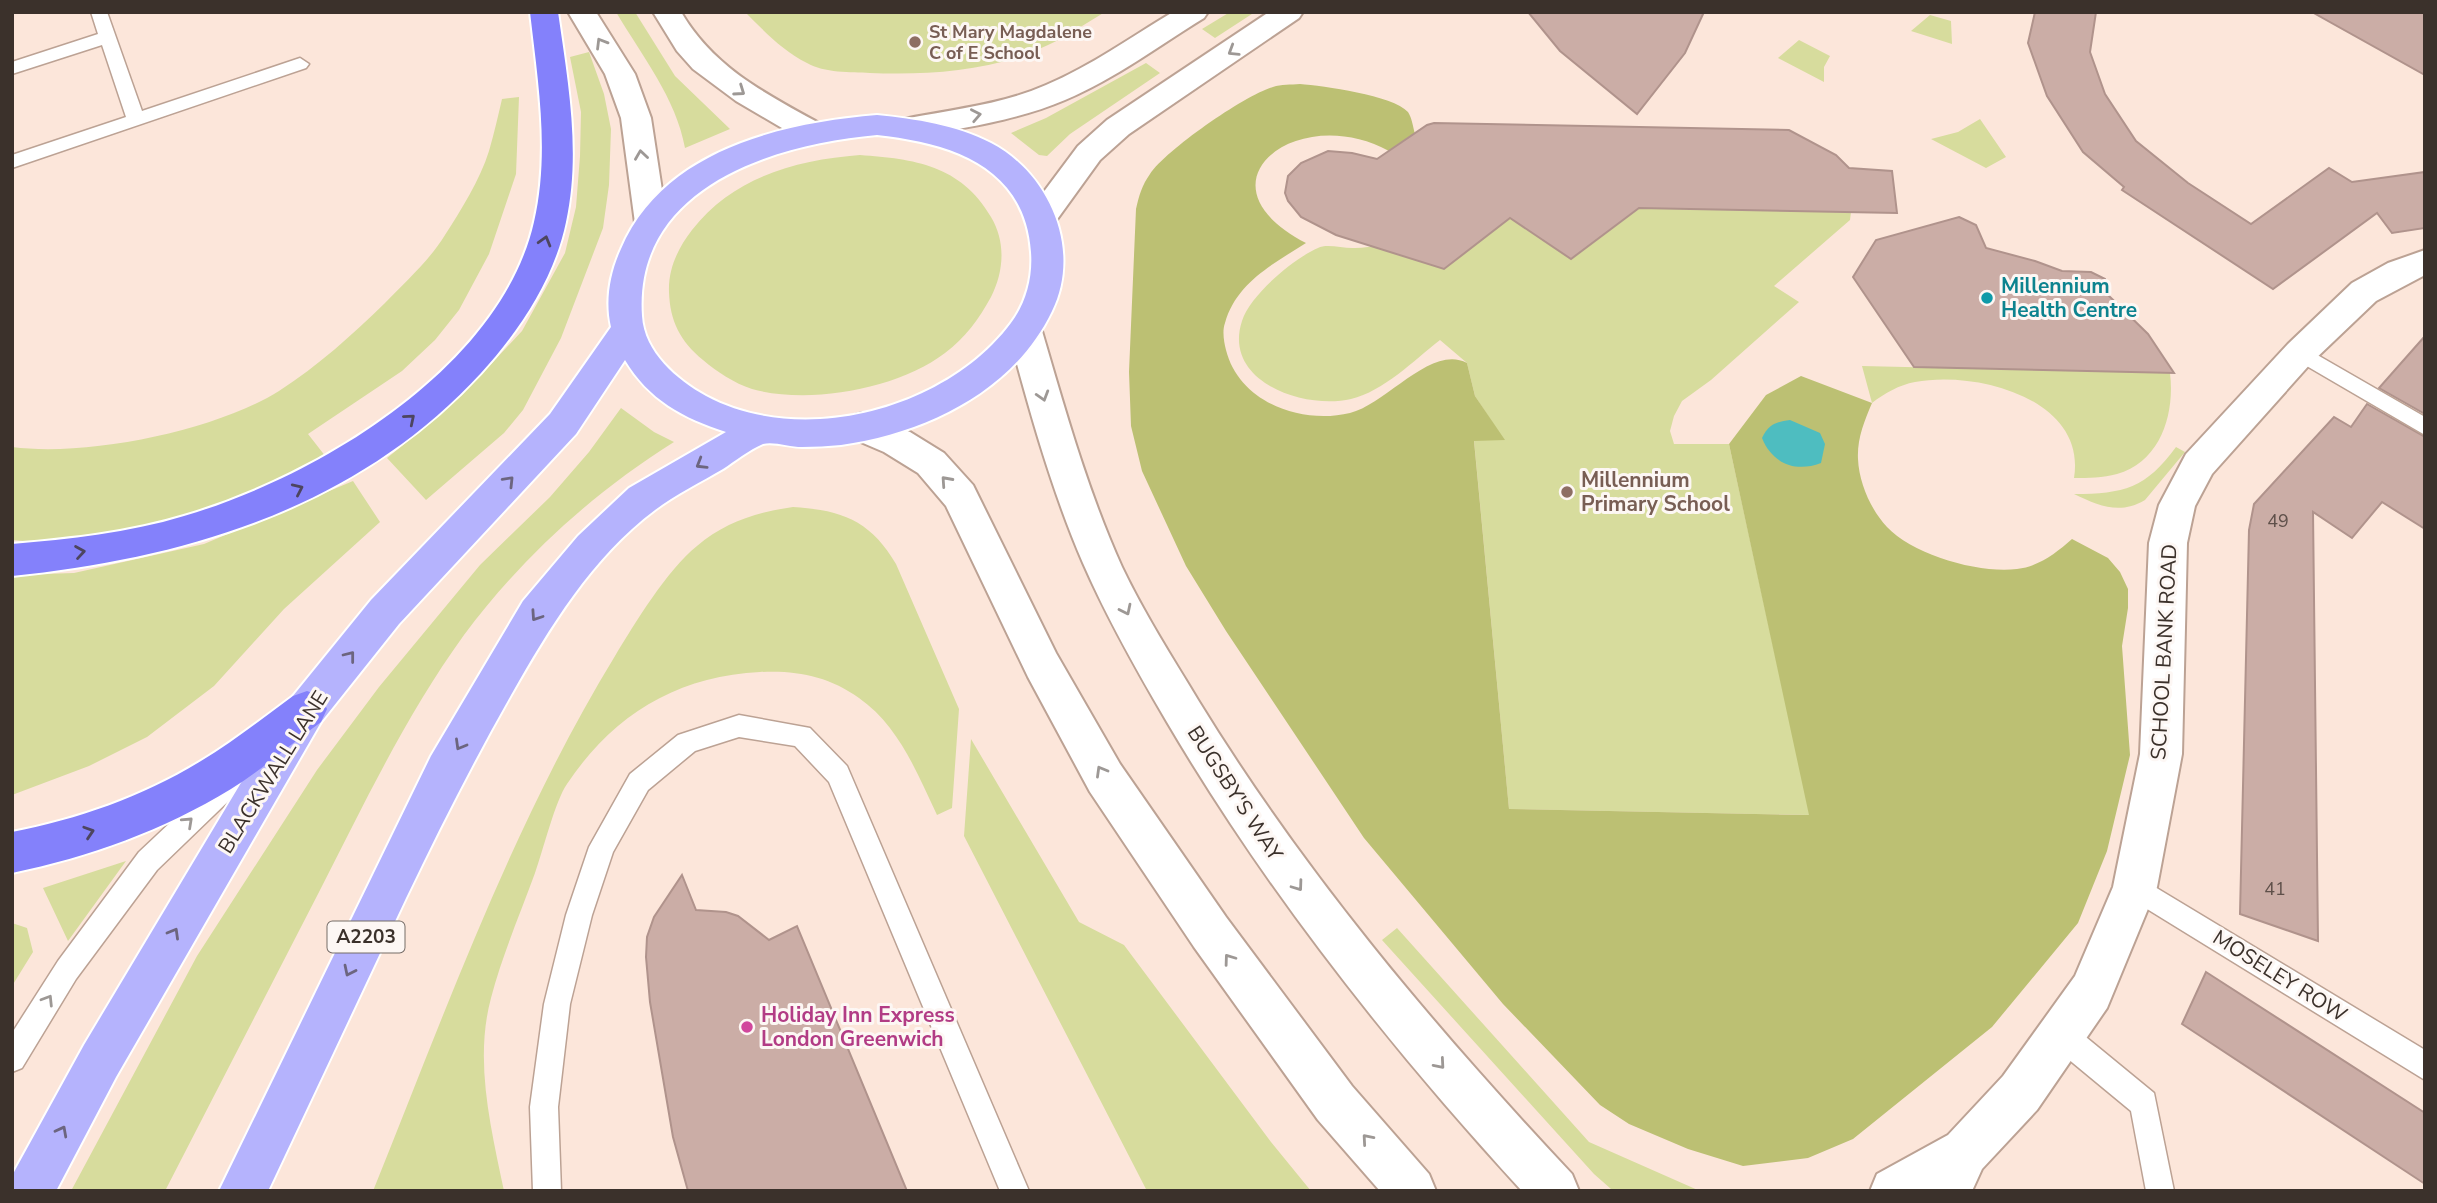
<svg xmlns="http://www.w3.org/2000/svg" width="2437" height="1203" font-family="'Nunito Sans',sans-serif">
  <rect width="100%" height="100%" fill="#fce6da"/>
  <path fill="#d7dc9d" d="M 616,12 L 635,12 L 675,76 L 730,129 L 685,148 C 676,98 642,56 616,12 Z
    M 745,12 L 1105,12 C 1083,25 1062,40 1039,49 C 986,72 926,75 870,73 C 851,72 824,73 807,63 C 783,51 764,31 745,12 Z
    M 1230,12 L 1255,12 L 1215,38 L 1202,29 Z
    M 1930,15 L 1951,21 L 1952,44 L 1911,31 Z
    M 1799,40 L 1830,56 L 1824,67 L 1824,82 L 1778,58 Z
    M 589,52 L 604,94 L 611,129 L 609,185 L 603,228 L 561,338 L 523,410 L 504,433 L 426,500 L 387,458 L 429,424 L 478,378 L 522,331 L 565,253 L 576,207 L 580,156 L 581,112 L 570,57 Z
    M 1146,63 L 1160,73 L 1070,134 L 1047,156 L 1039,155 L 1011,133 L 1046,118 Z
    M 519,97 L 516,174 L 489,254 L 459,310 L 435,340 L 402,371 L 308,434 L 326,457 C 299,471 272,487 244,498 C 174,527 88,548 12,540 L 12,447 C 87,457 215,431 279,391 C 318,366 352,335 385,303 C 406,281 429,261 445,235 C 461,210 480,180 489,151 C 494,134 498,116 502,99 Z
    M 1980,119 L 2006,157 L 1986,168 L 1931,139 L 1958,132 Z
    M 860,155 C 914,159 961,165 991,217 C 1006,242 1004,271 991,297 C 979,319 965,338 945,353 C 898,389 809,405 752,389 C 734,383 717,372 703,360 C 680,341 670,321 669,292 C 668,269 678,248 692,230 C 733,177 796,160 860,155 Z
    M 1396,202 L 1851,212 L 1850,220 L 1774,286 L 1799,302 L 1711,380 L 1682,401 L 1674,416 L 1670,431 L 1674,444 L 1729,444 L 1810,815 L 1509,809 L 1474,440 L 1504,440 L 1475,396 L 1467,363 L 1440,340 C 1413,361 1384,391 1351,399 C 1305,410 1222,382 1242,321 C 1250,295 1293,259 1318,248 C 1327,243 1344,249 1355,248 C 1364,248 1372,246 1381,245 Z
    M 1862,366 L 2170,373 C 2175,413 2161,462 2117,474 C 2103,478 2088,478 2074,478 C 2087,399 1976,370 1915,382 C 1899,385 1885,393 1872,403 Z
    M 621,408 L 654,432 L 674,442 C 593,493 521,558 464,635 C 406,715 363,806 318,894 C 267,993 216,1092 165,1191 L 71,1191 L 197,956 L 317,770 L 379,687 L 480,565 L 550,497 L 589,452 Z
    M 2176,447 L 2185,452 L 2145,500 C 2120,515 2099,506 2074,494 C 2124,494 2146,488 2176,447 Z
    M 353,481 L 380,522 L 284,609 L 214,686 L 147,737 L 89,766 L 12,795 L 12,575 L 74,573 L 204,544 Z
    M 793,507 C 842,510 871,521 896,564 L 959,709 L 952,808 L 937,815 C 917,773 899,726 859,698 C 829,676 796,670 760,672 C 677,676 613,715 567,784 C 555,801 543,851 535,873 C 520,914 502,956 491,998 C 474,1061 491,1128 504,1191 L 373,1191 C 446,1010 513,823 615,656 C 635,623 667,570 697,546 C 725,522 757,512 793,507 Z
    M 971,739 L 1079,922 L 1124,945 L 1271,1142 L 1311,1191 L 1147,1191 L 964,836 Z
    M 126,861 L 68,941 L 43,888 Z
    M 12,923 L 27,928 L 33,952 L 12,986 Z
    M 1397,928 L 1589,1142 L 1700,1191 L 1611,1189 L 1594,1174 L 1382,940 Z"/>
  <path fill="#bcc073" d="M 1300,84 C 1323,86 1393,95 1408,112 C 1412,118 1413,127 1415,134 L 1389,151 C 1298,101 1190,183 1306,243 C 1273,264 1236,283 1225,323 C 1222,331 1224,342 1226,350 C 1239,402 1301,425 1350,413 C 1387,404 1431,344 1467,363 L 1475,396 L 1505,440 L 1474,441 L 1509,809 L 1809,815 L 1729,444 L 1766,395 L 1801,376 L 1872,403 C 1864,422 1857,439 1858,459 C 1859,483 1871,510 1887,527 C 1913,555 1980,574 2017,569 C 2040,566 2056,553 2072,539 L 2108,558 L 2120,572 L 2128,589 L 2128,608 L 2122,646 L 2130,755 L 2107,851 L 2078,923 L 1992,1027 L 1853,1139 L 1808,1158 L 1743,1166 L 1688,1149 L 1629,1124 L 1600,1105 L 1503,1004 L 1364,838 L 1226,631 L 1186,566 L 1142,471 L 1131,426 L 1129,372 L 1136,209 C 1139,196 1142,185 1150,174 C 1166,150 1245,95 1273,87 C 1281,84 1291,85 1300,84 Z"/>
  <path fill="#4ebdc0" d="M 1790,420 L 1820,433 L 1825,444 L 1821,463 C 1795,473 1772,463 1762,438 C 1769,424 1776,422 1790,420 Z"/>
  <path fill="#cbada6" stroke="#b0938c" stroke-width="2" d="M 1528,12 L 1704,12 L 1685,53 L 1637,114 L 1560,51 Z
    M 2035,12 L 2096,12 L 2090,52 L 2105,94 L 2136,141 L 2188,183 L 2251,224 L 2329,168 L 2352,182 L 2425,172 L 2425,228 L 2392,233 L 2377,213 L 2273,289 L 2122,190 L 2124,187 L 2083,152 L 2047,96 L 2028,43 Z
    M 2312,12 L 2425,12 L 2425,75 Z
    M 1434,123 L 1789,130 L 1836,155 L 1849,168 L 1892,171 L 1897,213 L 1639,208 L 1571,259 L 1510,218 L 1444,269 L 1336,235 L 1301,217 L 1288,201 L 1285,193 L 1288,176 L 1301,163 L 1328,151 L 1352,153 L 1377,159 L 1427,125 Z
    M 1959,217 L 1976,225 L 1986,248 L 2035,261 L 2062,271 L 2091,272 L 2105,279 L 2108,295 L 2148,334 L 2174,373 L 1914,367 L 1853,277 L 1876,240 Z
    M 2425,336 L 2425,414 L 2379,388 Z
    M 2367,404 L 2425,437 L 2425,529 L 2382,502 L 2352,538 L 2313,512 L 2318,941 L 2240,914 L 2249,530 L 2254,504 L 2334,417 L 2351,427 Z
    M 682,875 L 696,910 L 726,912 L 738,916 L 769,940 L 797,926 L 907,1191 L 688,1191 L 673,1137 L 650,1002 L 646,957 L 647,937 L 654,917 Z
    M 2206,972 L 2425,1113 L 2425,1184 L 2182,1024 Z"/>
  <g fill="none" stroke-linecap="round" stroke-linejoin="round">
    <defs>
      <path id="lane" d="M 91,12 L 107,12 L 142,111 L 294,60 L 300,58 L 309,64 L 306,68 L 12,168 L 12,155 L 126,117 L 102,45 L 12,74 L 12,62 L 98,34 Z
        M 2300,345 L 2425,417 L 2425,435 L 2293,358 L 2290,353 L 2293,348 Z
        M 739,715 L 810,728 L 847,766 L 1029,1191 L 1000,1191 L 829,782 L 795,746 L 739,737 L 695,751 L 648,790 L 613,852 L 592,915 L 570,1004 L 558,1107 L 561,1191 L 533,1191 L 530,1107 L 544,1004 L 566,915 L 589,847 L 630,774 L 678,735 Z
        M 233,769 L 242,772 L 245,780 L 242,788 L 157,870 L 76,979 L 22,1068 L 12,1072 L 12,1033 L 58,961 L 139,852 L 224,772 Z
        M 2135,875 L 2425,1050 L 2425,1080 L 2126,896 L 2122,887 L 2126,878 Z
        M 2060,1020 L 2070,1024 L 2154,1093 L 2174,1191 L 2146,1191 L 2131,1111 L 2050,1044 L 2046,1034 L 2050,1024 Z"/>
      <path id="street" d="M 1173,12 L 1208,12 L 1204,18 C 1158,46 1115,79 1065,100 C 1016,121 961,128 909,138 L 898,135 L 894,128 L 898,121 L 909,118 C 955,109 1003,104 1046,85 C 1091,66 1131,37 1173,12 Z
        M 1269,12 L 1303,12 L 1299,18 L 1129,134 L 1100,160 L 1053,225 L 1042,228 L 1031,225 L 1026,217 L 1031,209 L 1078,146 L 1107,120 Z
        M 2425,250 L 2425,275 L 2376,301 L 2312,362 L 2212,474 L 2195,506 L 2187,543 L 2182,754 L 2157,887 L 2107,1008 L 2037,1110 L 1982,1169 L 1972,1191 L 1870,1191 L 1877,1174 L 1948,1135 L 2003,1076 L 2075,976 L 2113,887 L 2140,754 L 2149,543 L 2159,505 L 2186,454 L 2288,344 L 2352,283 L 2388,263 Z"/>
      <path id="secondary" d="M 568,12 L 596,12 L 635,74 L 651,118 L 667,223 L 662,231 L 651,234 L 640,231 L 635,223 L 621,118 L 605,74 Z
        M 653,12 L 681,12 C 714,68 766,94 821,124 L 825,131 L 821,138 L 810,141 L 799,138 L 736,101 L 693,69 L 677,51 Z
        M 1025,318 L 1037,322 L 1042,331 C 1065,410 1088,492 1122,567 C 1144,613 1172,657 1198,700 C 1304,873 1434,1027 1572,1174 L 1579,1191 L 1522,1191 C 1389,1046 1267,892 1167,722 C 1137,671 1107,618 1083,563 C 1051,489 1029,409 1008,331 L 1013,322 Z
        M 862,413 L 910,432 L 944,453 L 973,485 L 1056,653 L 1120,764 L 1226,917 L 1352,1086 L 1429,1174 L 1436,1191 L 1380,1191 L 1318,1120 L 1194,947 L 1090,792 L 1028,677 L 946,506 L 918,473 L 884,452 L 849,437 L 844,427 L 849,417 Z"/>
      <path id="primary" d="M 877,115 C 916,119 956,125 991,143 C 1050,174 1082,250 1052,311 C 1014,391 926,433 841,445 C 828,446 815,447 802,447 C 790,447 773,441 763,444 C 749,450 735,461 723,469 C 701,482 676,494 655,510 C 592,557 549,628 511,695 C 473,762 439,829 406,898 C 360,996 314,1093 268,1191 L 219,1191 L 431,756 L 523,601 L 578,536 L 629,488 L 726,432 C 683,418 649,400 625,360 L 576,434 L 399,624 L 321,722 L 116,1077 L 56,1191 L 12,1191 L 13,1174 L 84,1045 L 293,696 L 371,600 L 550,414 L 611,327 C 605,301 610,273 621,249 C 662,151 780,123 877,115 ZM 877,135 C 951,143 1025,166 1031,252 C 1033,277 1026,303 1011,323 C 947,409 803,448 706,396 C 677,380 644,352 642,316 C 633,187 774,144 877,135 Z"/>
      <path id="highway" d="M 530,12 L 558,12 C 568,82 581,153 566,222 C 554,279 520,330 481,373 C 358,507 188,558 12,576 L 12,544 C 70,539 128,533 184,516 C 317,477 501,368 534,222 C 550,153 538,82 530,12 Z
        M 307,691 L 321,696 L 327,709 L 321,722 C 291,744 263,769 231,789 C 164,830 89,857 12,873 L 12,832 C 79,819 142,797 201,761 C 233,742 263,718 293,696 Z"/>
    </defs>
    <use href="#lane" stroke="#bca294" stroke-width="3"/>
    <use href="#street" stroke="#bca294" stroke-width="4"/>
    <use href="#secondary" stroke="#bca294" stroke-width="4"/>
    <use href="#primary" stroke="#fff" stroke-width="4"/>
    <use href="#highway" stroke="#fff" stroke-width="4"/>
    <use href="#lane" fill="#fff" fill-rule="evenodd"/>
    <use href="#street" fill="#fff" fill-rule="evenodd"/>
    <use href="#secondary" fill="#fff" fill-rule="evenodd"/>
    <use href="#primary" fill="#b5b3fd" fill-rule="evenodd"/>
    <use href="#highway" fill="#8481fb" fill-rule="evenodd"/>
  </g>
  <defs><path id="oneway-chevron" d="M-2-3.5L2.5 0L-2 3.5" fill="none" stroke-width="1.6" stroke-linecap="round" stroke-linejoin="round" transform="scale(1.75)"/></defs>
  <g stroke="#9d9895">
    <use href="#oneway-chevron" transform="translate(601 43) rotate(-121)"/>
    <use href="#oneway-chevron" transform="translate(1233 51) rotate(148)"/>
    <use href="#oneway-chevron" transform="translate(740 91) rotate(35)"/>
    <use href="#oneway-chevron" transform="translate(976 115) rotate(-11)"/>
    <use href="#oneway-chevron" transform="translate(641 155) rotate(-98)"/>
    <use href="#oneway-chevron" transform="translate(1043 396) rotate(73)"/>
    <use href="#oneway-chevron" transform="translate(946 481) rotate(-132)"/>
    <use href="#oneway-chevron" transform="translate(1126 610) rotate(64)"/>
    <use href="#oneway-chevron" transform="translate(1101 771) rotate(-120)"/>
    <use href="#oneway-chevron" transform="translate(188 822) rotate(-43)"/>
    <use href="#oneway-chevron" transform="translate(1298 886) rotate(54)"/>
    <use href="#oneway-chevron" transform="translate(1229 959) rotate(-126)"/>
    <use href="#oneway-chevron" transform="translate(48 1000) rotate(-58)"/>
    <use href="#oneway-chevron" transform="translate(1440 1064) rotate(49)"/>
    <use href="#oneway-chevron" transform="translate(1367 1139) rotate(-131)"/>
  </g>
  <g stroke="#4d455f">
    <use href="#oneway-chevron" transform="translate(545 241) rotate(-74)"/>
    <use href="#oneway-chevron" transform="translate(410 419) rotate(-40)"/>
    <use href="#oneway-chevron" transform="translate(298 489) rotate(-25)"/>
    <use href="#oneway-chevron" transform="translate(80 552) rotate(-9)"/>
    <use href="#oneway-chevron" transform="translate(89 832) rotate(-18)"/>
  </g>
  <g stroke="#6c657f">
    <use href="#oneway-chevron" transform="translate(701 464) rotate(149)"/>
    <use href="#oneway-chevron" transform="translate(509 481) rotate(-46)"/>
    <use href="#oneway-chevron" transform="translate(536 616) rotate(124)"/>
    <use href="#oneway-chevron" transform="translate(350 656) rotate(-52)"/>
    <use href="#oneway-chevron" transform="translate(460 745) rotate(120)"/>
    <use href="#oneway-chevron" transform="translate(174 933) rotate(-60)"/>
    <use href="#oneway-chevron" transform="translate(349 971) rotate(116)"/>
    <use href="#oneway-chevron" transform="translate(62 1131) rotate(-62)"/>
  </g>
  <g fill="#8d6e63" stroke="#fdf7f4" stroke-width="2.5">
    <circle cx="915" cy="42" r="7"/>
    <circle cx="1567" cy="492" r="7"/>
  </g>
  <circle fill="#0f9aa8" stroke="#fdf7f4" stroke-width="2.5" cx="1987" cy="298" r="7"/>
  <circle fill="#d1479c" stroke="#fdf7f4" stroke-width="2.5" cx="747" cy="1027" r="7"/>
  <g text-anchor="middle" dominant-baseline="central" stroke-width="6" stroke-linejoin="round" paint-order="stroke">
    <g font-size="18" font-weight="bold" fill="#785e54" stroke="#fdf7f4" text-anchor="start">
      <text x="929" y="32">St Mary Magdalene<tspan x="929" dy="21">C of E School</tspan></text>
    </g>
    <g font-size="18" fill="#5f504a">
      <text x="2278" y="521">49</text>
      <text x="2275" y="889">41</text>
    </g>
    <rect fill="#fdf7f4" stroke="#756c67" stroke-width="2" x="327.5" y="921.5" width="77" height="31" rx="5"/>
    <g font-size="19" font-weight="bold" fill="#3b312b">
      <text x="366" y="937">A2203</text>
    </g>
    <g font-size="21" font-weight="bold" fill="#0d838f" stroke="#fdf7f4" text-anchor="start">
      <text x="2001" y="286">Millennium<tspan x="2001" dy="24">Health Centre</tspan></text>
    </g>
    <g font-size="21" font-weight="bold" fill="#785e54" stroke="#fdf7f4" text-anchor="start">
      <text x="1581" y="480">Millennium<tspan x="1581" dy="24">Primary School</tspan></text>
    </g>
    <g font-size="21" fill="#3b312b" stroke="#fdf7f4">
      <text transform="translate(2164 652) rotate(-87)">SCHOOL BANK ROAD</text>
      <text transform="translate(273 772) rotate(-58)">BLACKWALL LANE</text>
      <text transform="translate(1235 793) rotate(57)">BUGSBY'S WAY</text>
      <text transform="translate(2280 976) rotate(32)">MOSELEY ROW</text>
    </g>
    <g font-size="21" font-weight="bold" fill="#b23c85" stroke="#fdf7f4" text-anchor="start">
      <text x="761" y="1015">Holiday Inn Express<tspan x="761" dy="24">London Greenwich</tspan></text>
    </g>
  </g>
  <rect width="2437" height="1203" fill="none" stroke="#3b312b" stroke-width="28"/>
</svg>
